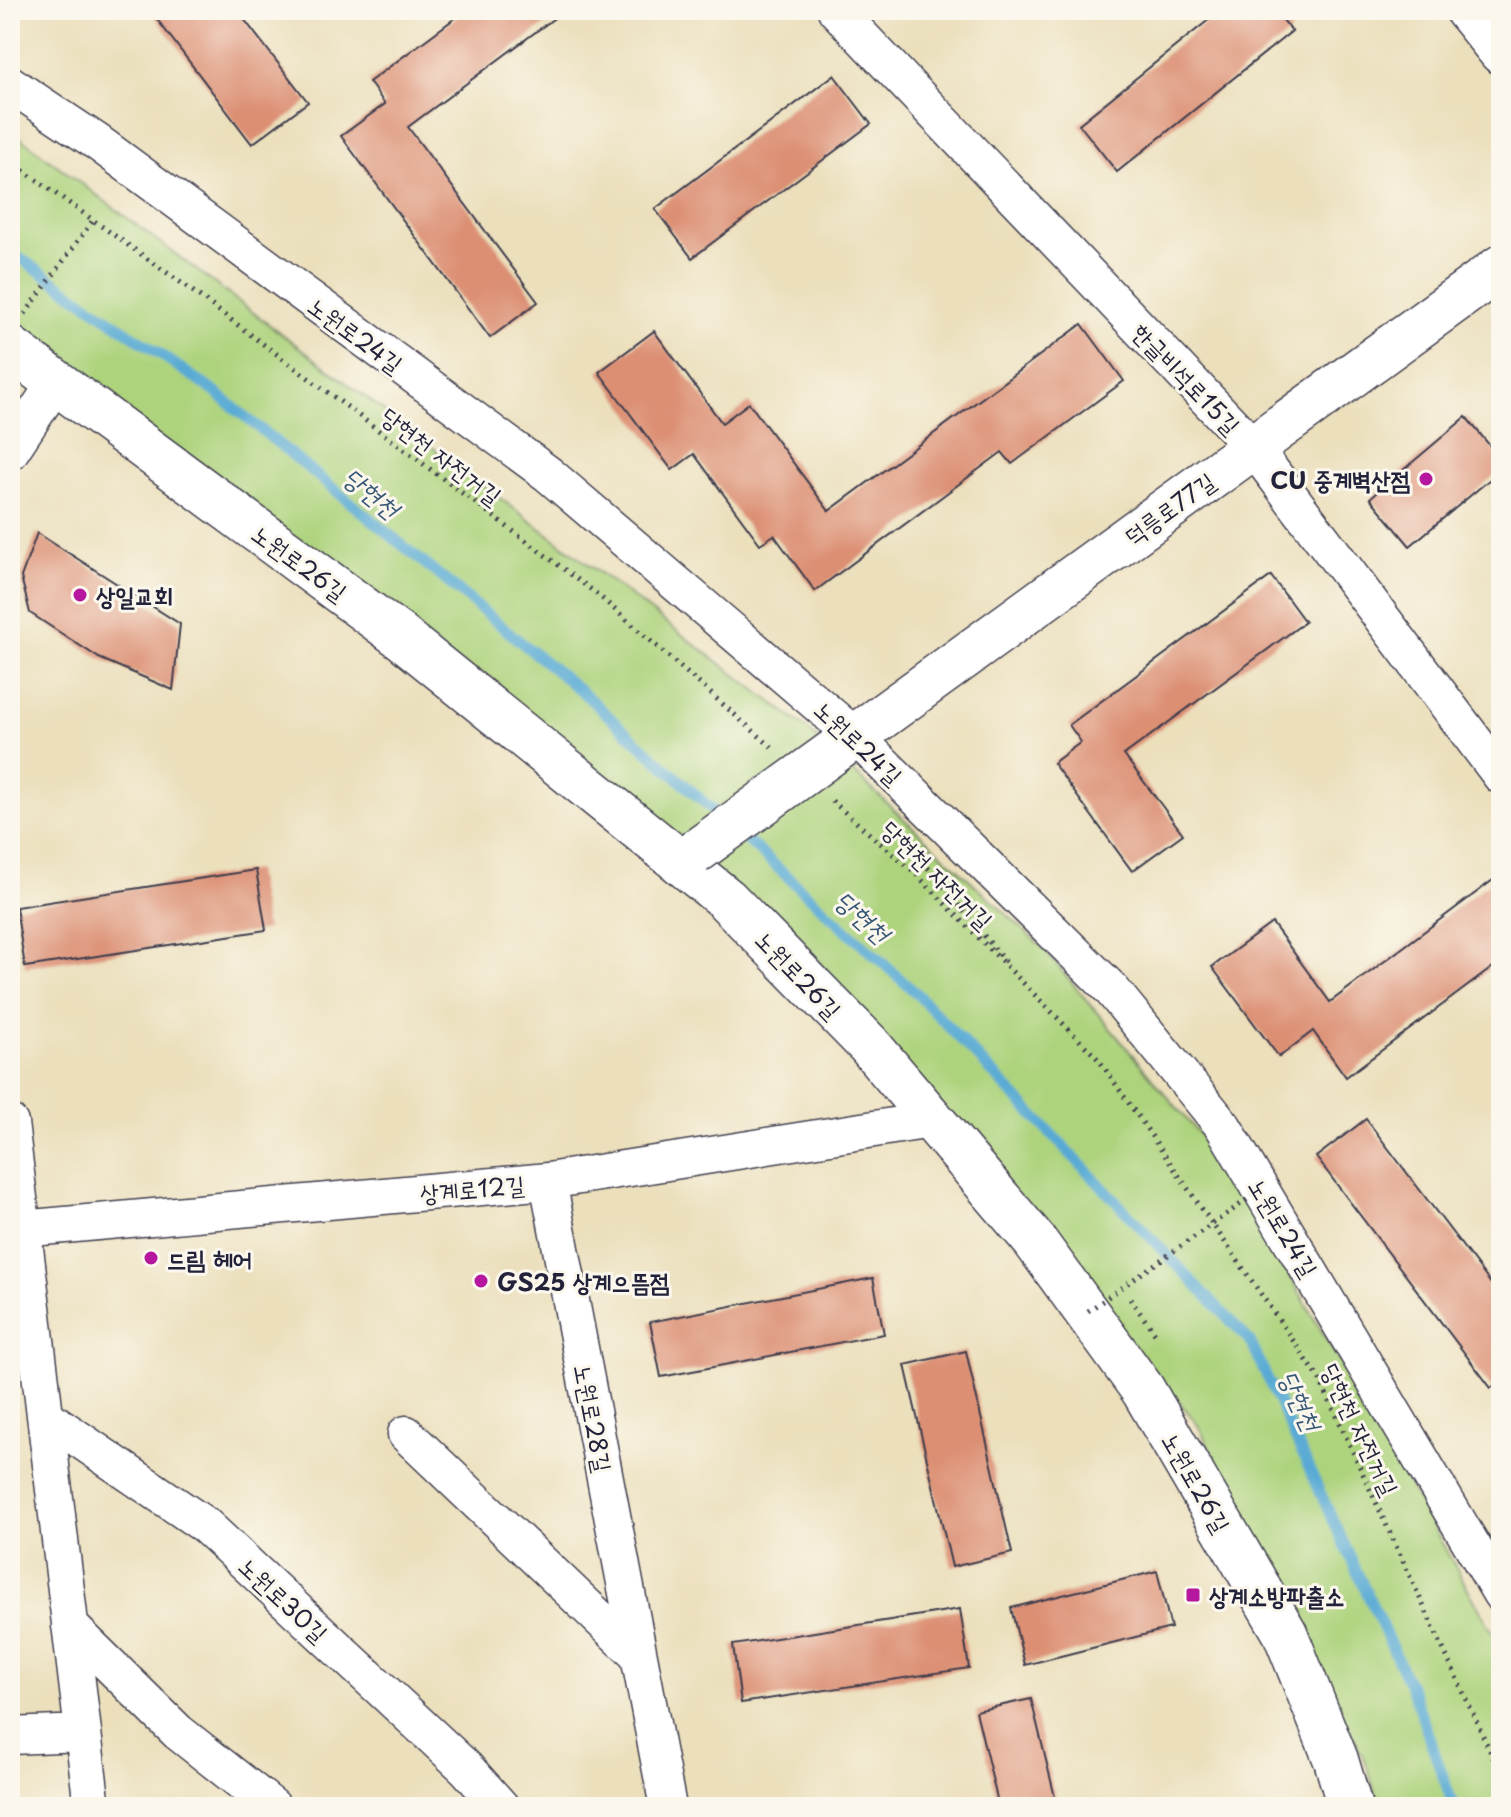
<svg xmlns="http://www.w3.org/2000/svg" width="1511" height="1817" font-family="'Playpen Sans','Poor Story',sans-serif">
  <rect width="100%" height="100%" fill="#fbf7ec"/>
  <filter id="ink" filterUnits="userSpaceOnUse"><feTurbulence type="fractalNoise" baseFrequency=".0125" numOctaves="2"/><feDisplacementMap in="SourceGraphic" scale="16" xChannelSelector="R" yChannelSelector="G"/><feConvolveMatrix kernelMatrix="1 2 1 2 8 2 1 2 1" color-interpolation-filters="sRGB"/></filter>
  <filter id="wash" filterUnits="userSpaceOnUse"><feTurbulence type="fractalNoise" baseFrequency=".006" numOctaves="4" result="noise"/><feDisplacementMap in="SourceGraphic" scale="32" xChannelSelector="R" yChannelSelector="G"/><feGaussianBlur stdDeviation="1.8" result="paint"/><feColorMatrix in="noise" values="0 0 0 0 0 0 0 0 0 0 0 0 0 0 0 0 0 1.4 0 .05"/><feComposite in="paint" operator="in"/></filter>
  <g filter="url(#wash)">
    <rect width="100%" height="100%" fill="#ebdfbc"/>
    <path fill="#add37d" stroke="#687a5c" stroke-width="2" d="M 10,130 L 806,728 L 1041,946 L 1231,1172 L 1501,1647 L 1501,1807 L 1379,1807 L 1367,1765 L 1198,1425 L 932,1096 L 10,328 Z"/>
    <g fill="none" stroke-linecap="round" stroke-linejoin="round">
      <path stroke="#59aad4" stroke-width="11" d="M 10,251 L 215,392 L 582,692 L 725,821
        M 738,832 L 916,993 L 1250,1341 L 1414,1695 L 1454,1807"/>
    </g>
    <g id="blocks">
      <path fill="#dc8f73" d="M 150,10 L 237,10 L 308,102 L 252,144 Z
        M 466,10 L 565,10 L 408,127 L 538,302 L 490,338 L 341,136 L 385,104 L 369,82 Z
        M 1221,10 L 1275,10 L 1292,31 L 1117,172 L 1079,124 Z
        M 834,75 L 871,124 L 692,258 L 655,209 Z
        M 1082,324 L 1124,381 L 1012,464 L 1002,452 L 815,591 L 774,535 L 760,544 L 694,454 L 672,470 L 599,372 L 654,331 L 722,423 L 749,403 L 829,511 Z
        M 1466,417 L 1501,459 L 1501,470 L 1410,546 L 1370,498 Z
        M 37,533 L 180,624 L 173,690 L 99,658 L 30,613 L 21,577 Z
        M 1271,576 L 1305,622 L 1124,755 L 1183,834 L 1132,871 L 1053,763 L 1081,742 L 1069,725 Z
        M 256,870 L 266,930 L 25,967 L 16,907 Z
        M 1501,874 L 1501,961 L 1346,1077 L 1313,1031 L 1279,1057 L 1212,967 L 1272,923 L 1330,1002 Z
        M 1366,1119 L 1501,1297 L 1501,1380 L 1491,1388 L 1316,1157 Z
        M 873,1278 L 884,1334 L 661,1377 L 650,1322 Z
        M 966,1351 L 1012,1553 L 952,1567 L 905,1365 Z
        M 1157,1571 L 1171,1628 L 1025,1665 L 1011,1608 Z
        M 960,1609 L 969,1668 L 741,1703 L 733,1645 Z
        M 1031,1699 L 1055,1797 L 999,1807 L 976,1711 Z"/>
    </g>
  </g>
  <g filter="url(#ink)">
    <use href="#blocks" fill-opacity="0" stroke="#403e4e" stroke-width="2"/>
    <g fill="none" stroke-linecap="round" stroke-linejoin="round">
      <defs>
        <path id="street" d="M 836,10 L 1253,447 L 1501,776
          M 10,84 L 97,142 L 548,474 L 855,736 L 1111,989 L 1223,1126 L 1501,1594
          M 10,452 L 56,382
          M 10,1123 L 92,1807
          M 548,1181 L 668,1807
          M 10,1230 L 548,1181 L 931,1120
          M 45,1416 L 206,1526 L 466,1768 L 501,1807
          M 406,1434 L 639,1656
          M 70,1626 L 178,1732 L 273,1807
          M 10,1736 L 83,1733"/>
        <path id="secondary" d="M 1467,10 L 1501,52
          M 10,348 L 400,636 L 726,899 L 869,1045 L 1034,1240 L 1143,1390 L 1285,1633 L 1336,1760 L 1350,1807
          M 836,750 L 1501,267"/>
      </defs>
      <use href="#street" stroke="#403e4e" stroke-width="39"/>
      <use href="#secondary" stroke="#403e4e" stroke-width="47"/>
      <path stroke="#403e4e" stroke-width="5" stroke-dasharray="2 6" stroke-linecap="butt" d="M 10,161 L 187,287 L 597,594 L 774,749
        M 25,314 L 93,220
        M 832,801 L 918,876 L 1099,1060 L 1319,1378 L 1501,1775
        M 917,847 L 919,857 L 1006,962
        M 1130,1299 L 1157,1336"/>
      <use href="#street" stroke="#fff" stroke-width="36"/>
      <use href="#secondary" stroke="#fff" stroke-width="44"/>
      <defs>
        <path id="secondary-bridge" d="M 694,853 L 836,750"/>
      </defs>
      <use href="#secondary-bridge" stroke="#403e4e" stroke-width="47" stroke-linecap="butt"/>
      <path stroke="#403e4e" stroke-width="5" stroke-dasharray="2 6" stroke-linecap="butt" d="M 1088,1311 L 1261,1190"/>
      <use href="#secondary-bridge" stroke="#fff" stroke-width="44"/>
    </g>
  </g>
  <g fill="#b5179e" stroke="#fbf7ec" stroke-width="3">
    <circle cx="1426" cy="479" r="8"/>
    <circle cx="80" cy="595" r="8"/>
    <circle cx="151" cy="1258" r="8"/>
    <circle cx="481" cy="1281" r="8"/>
    <rect x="1185" y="1587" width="16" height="16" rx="4"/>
  </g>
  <g text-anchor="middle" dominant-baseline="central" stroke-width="6" stroke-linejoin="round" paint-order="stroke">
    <g font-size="24" fill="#22223b" stroke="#fbf7ec">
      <text transform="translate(356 334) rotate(36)">노원로24길</text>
      <text transform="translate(1187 378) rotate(46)">한글비석로15길</text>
      <text transform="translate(442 455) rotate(37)">당현천 자전거길</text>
      <text transform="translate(1169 508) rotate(-36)">덕릉로77길</text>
      <text transform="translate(300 562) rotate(36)">노원로26길</text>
      <text transform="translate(859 742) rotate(43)">노원로24길</text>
      <text transform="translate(938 874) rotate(44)">당현천 자전거길</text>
      <text transform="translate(799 974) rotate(46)">노원로26길</text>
      <text transform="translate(472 1188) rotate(-5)">상계로12길</text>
      <text transform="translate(1284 1227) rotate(59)">노원로24길</text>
      <text transform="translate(594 1418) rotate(79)">노원로28길</text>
      <text transform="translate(1361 1429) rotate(64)">당현천 자전거길</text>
      <text transform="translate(1197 1482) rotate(60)">노원로26길</text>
      <text transform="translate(284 1599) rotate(43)">노원로30길</text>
    </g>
    <g font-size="24" font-weight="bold" fill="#22223b" stroke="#fbf7ec" text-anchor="start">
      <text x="1410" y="479" text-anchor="end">CU 중계벽산점</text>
      <text x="96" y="595">상일교회</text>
      <text x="167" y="1258">드림 헤어</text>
      <text x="497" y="1281">GS25 상계으뜸점</text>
      <text x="1209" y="1595">상계소방파출소</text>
    </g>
    <g font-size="26" font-style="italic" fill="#385878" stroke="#fbf7ec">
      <text transform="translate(372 492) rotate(39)">당현천</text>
      <text transform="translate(863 916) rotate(42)">당현천</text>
      <text transform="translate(1301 1400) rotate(65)">당현천</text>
    </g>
  </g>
  <rect width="1511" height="1817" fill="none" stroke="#fbf7ec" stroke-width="40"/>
</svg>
